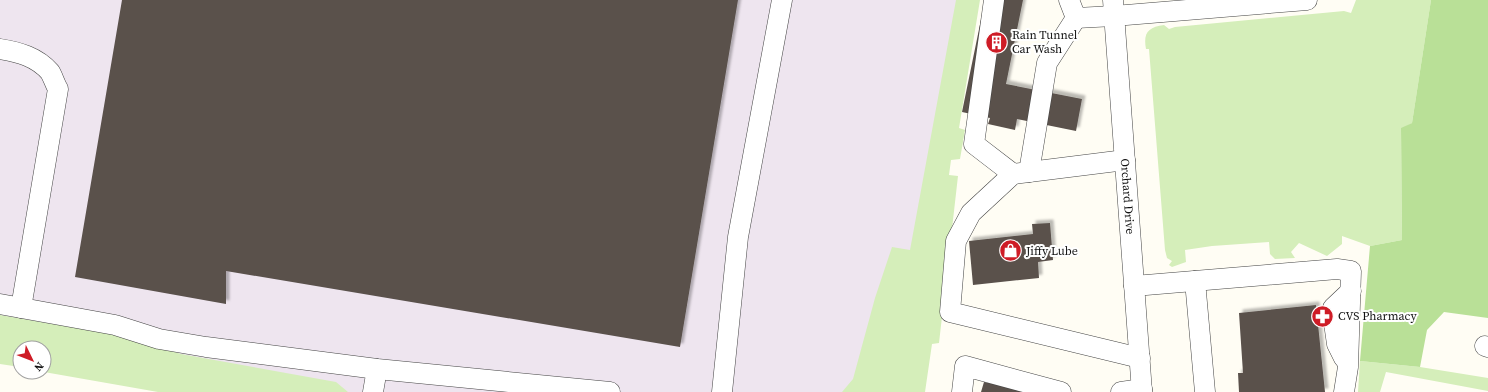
<svg xmlns="http://www.w3.org/2000/svg" width="1488" height="392" font-family="'Source Serif 4',serif">
  <defs>
    <filter id="shadow"><feDropShadow dx="3.5" dy="-3.5" stdDeviation="1" flood-color="#0004"/></filter>
  </defs>
  <rect width="100%" height="100%" fill="#fffdf4"/>
  <path fill="#eee5ef" d="M 0,0 L 976,0 L 905,392 L 274,392 L 44,348 L 0,343 Z"/>
  <path fill="#d5eeba" d="M 956,0 L 980,0 L 959,128 L 965,130 L 960,159 L 951,160 L 949,175 L 958,176 L 939,343 L 932,344 L 925,392 L 842,392 L 853,379 L 875,298 L 892,247 L 910,250 Z
    M 1356,0 L 1431,0 L 1412,123 L 1401,129 L 1402,240 L 1370,246 L 1342,236 L 1342,244 L 1327,256 L 1299,243 L 1291,252 L 1295,258 L 1275,259 L 1270,254 L 1269,242 L 1212,246 L 1185,250 L 1186,262 L 1172,267 L 1169,265 L 1172,261 L 1167,258 L 1165,250 L 1149,49 L 1146,49 C 1143,33 1148,27 1164,25 L 1169,29 L 1175,27 L 1344,11 L 1351,13 Z
    M 0,315 L 130,337 L 181,354 L 336,382 L 348,392 L 158,392 L 44,372 L 44,348 L 20,348 L 20,367 L 0,364 Z
    M 1360,361 L 1420,367 L 1488,378 L 1488,391 L 1386,372 L 1380,392 L 1358,392 Z"/>
  <path fill="#b9e097" d="M 1431,0 L 1488,0 L 1488,318 L 1444,312 L 1427,330 L 1420,367 L 1360,361 L 1370,246 L 1402,240 L 1401,128 L 1412,123 Z"/>
  <path fill="#5a514c" filter="url(#shadow)" d="M 122,0 L 738,0 L 680,347 L 226,271 L 226,304 L 75,277 Z
    M 985,0 L 1023,0 L 1006,84 L 1082,99 L 1076,131 L 1017,119 L 1015,130 L 988,124 L 990,118 L 962,112 Z
    M 1050,223 L 1053,260 L 1038,262 L 1039,278 L 973,285 L 969,241 L 1033,234 L 1032,224 Z
    M 1316,305 L 1325,392 L 1239,392 L 1238,373 L 1243,373 L 1239,313 Z
    M 984,382 L 1030,391 L 1030,392 L 981,392 Z"/>
  <g fill="none" stroke-linecap="round" stroke-linejoin="round">
    <defs>
      <g id="minor">
        <path d="M 994,0 L 974,144 L 1013,174 L 1125,160"/>
        <path d="M 1069,0 L 1076,18 L 1114,16 L 1307,0"/>
        <path id="s1" d="M 1113,0 L 1142,392"/>
        <path d="M 0,49 C 19,52 37,57 50,72 C 53,77 55,84 58,89 L 21,308"/>
        <path d="M 1029,172 L 1047,63 L 1076,18"/>
        <path d="M 1013,174 L 971,213 L 956,241 L 950,312 L 1140,358"/>
        <path d="M 1195,281 L 1205,392"/>
        <path d="M 1134,286 L 1337,269 L 1351,271 L 1348,367 L 1344,392"/>
        <path d="M 0,304 L 115,325 L 159,339 L 206,347 L 377,369 L 610,392"/>
        <path d="M 1333,308 L 1351,291"/>
        <path d="M 1334,323 L 1337,344 L 1344,358"/>
        <path d="M 1485,346 L 1488,347"/>
        <path d="M 373,392 L 377,369"/>
        <path d="M 722,392 L 738,237 L 782,0"/>
        <path d="M 962,392 L 965,366 L 1061,392"/>
        <path d="M 1121,392 L 1142,389"/>
      </g>
    </defs>
    <use href="#minor" stroke="#444" stroke-width="21"/>
    <use href="#minor" stroke="#fff" stroke-width="20"/>
  </g>
  <defs>
    <symbol id="building-disc" viewBox="-11 -11 22 22"><circle r="9.5" fill="#ce1c26" stroke="#fff"/><path d="M-4-6H4V6H1V3H-1V6H-4ZM-2.5-4.3h1.7v1.8h-1.7ZM.8-4.3h1.7v1.8H.8ZM-2.5-1h1.7V.8h-1.7ZM.8-1h1.7V.8H.8Z" fill="#fff"/></symbol>
    <symbol id="shop-disc" viewBox="-11 -11 22 22"><circle r="9.5" fill="#ce1c26" stroke="#fff"/><path d="M-5-2.5h2.3a2.7 3.5 0 0 1 5.4 0H5L5.5 6h-11ZM-1.5-2.5h3a1.5 2.3 0 0 0-3 0Z" fill="#fff"/></symbol>
    <symbol id="pharmacy-disc" viewBox="-11 -11 22 22"><circle r="9.5" fill="#ce1c26" stroke="#fff"/><path d="M-2-6h4v4h4v4h-4v4h-4v-4h-4v-4h4Z" fill="#fff"/></symbol>
  </defs>
  <g fill-rule="evenodd">
    <use href="#building-disc" x="984" y="30" width="25" height="25"/>
    <use href="#shop-disc" x="998" y="238" width="25" height="25"/>
    <use href="#pharmacy-disc" x="1310" y="304" width="25" height="25"/>
  </g>
  <g text-anchor="middle" dominant-baseline="central" stroke-width="4" stroke-linejoin="round" paint-order="stroke">
    <g font-size="12" fill="#111" stroke="#fff" text-anchor="start">
      <text x="1012" y="35">Rain Tunnel<tspan x="1012" dy="14">Car Wash</tspan></text>
      <text x="1026" y="251">Jiffy Lube</text>
      <text x="1338" y="316">CVS Pharmacy</text>
    </g>
    <g font-size="12" fill="#111" stroke="#fff">
      <text stroke="none"><textPath href="#s1" startOffset="197">Orchard Drive</textPath></text>
    </g>
  </g>
  <g transform="translate(32 360) rotate(133)"><circle r="19" fill="#ffffff" stroke="#a0a0a0"/>
  <path d="M0-3L7 15L0 10L-7 15Z" fill="#ce1c26"/>
  <text y="-6" font-size="11" font-weight="bold" text-anchor="middle" fill="#111111">N</text>
  </g>
</svg>
